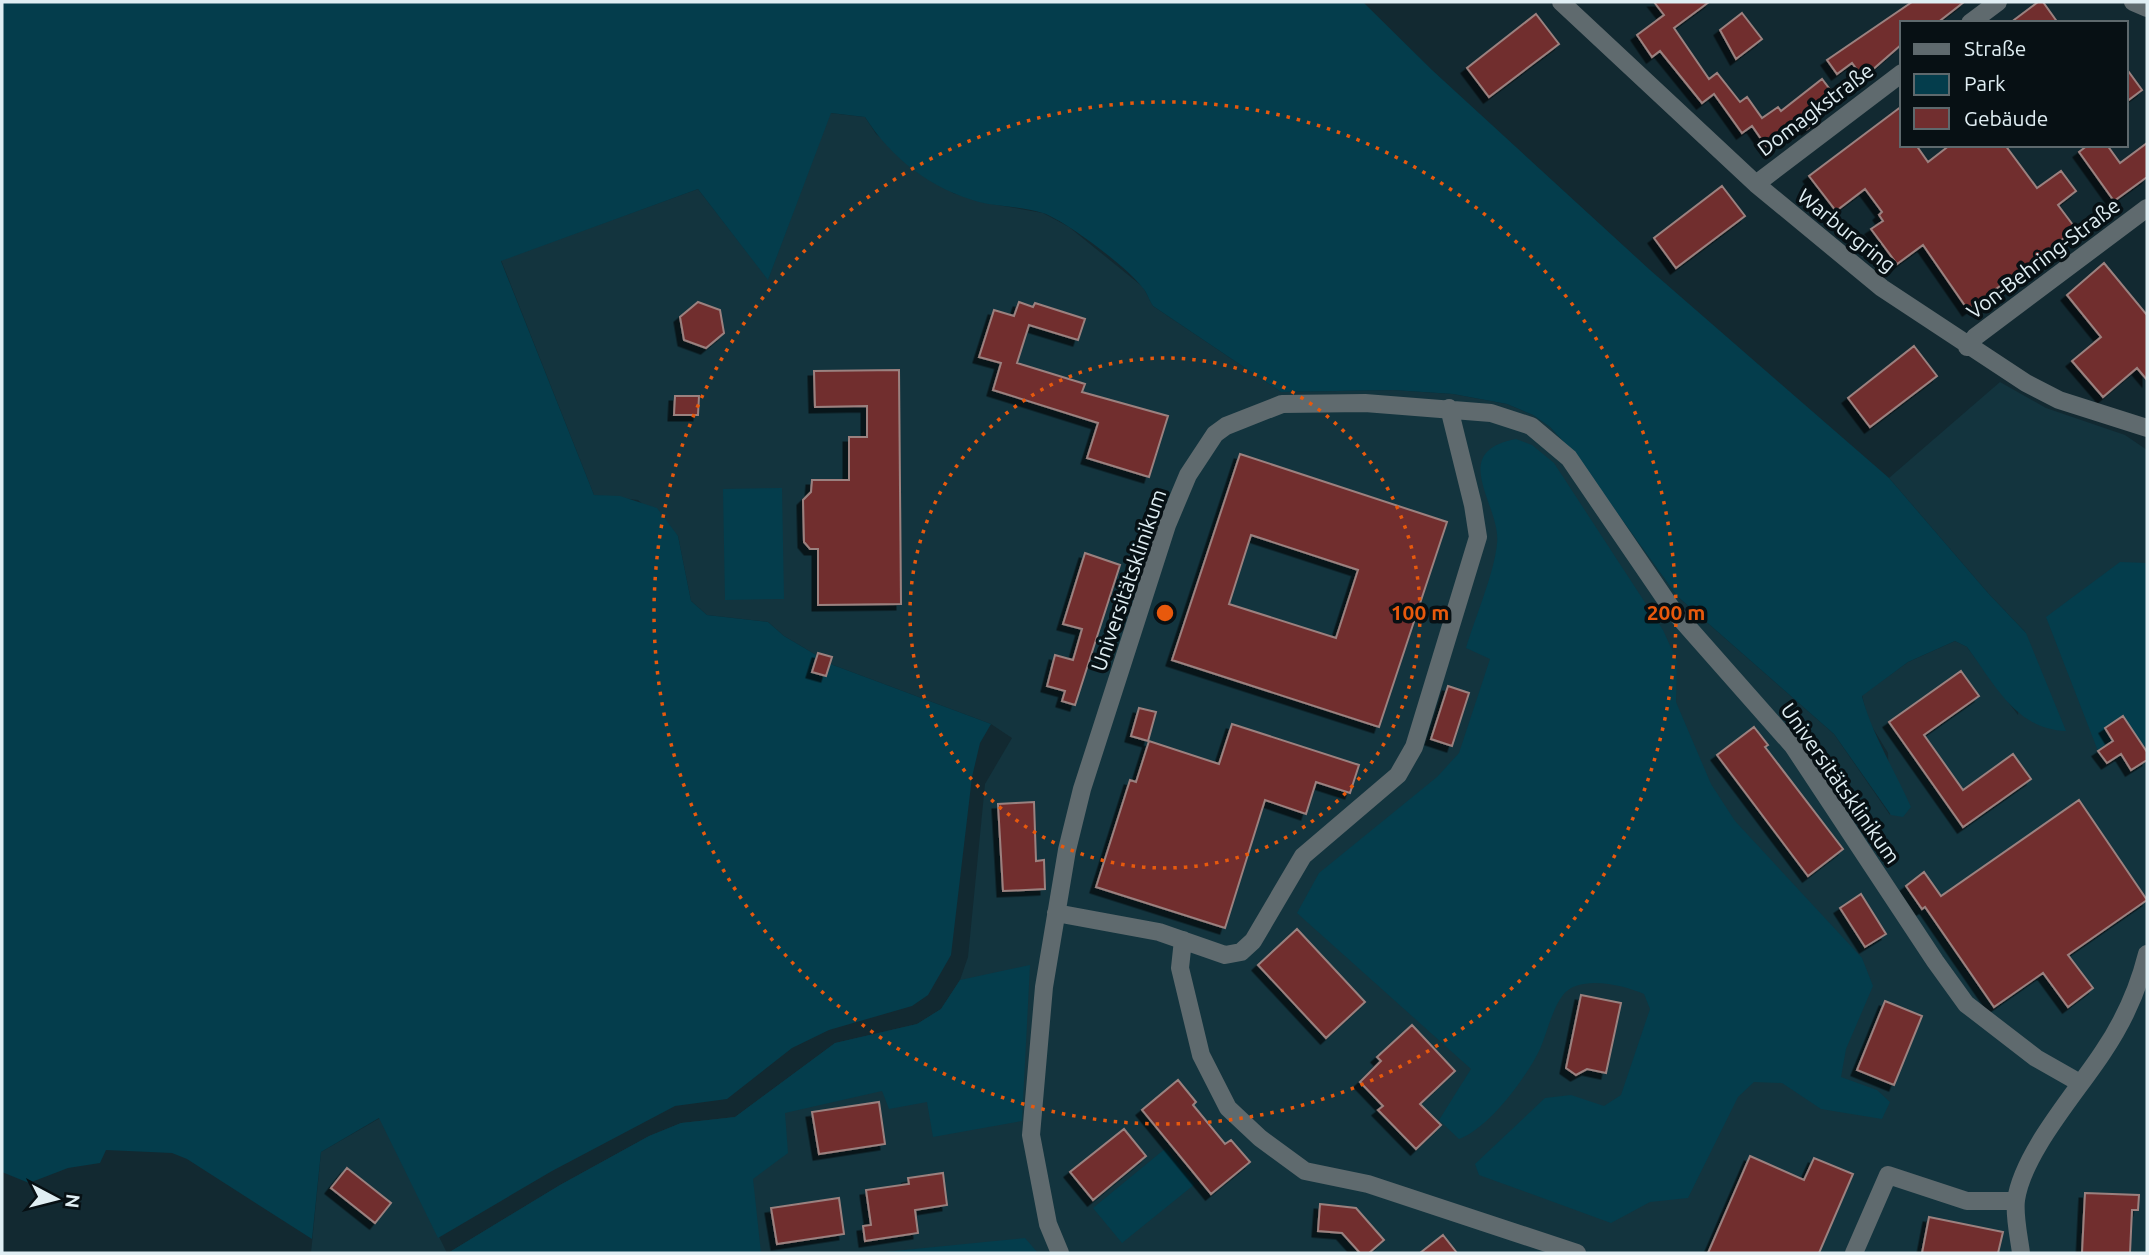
<svg xmlns="http://www.w3.org/2000/svg" width="2149" height="1255" font-family="Ubuntu,sans-serif">
  <defs>
    <filter id="shadow"><feDropShadow dx="-5.5" dy="5.5" stdDeviation="0" flood-color="#0009"/></filter>
  </defs>
  <rect width="100%" height="100%" fill="#122931"/>
  <path fill="#13343e" d="M 830,113 L 865,117 L 876,134 L 953,193 L 981,202 L 1043,213 L 1069,227 L 1143,287 L 1153,306 L 1281,392 L 1393,390 L 1453,394 L 1507,404 L 1533,415 L 1550,427 L 1574,453 L 1677,596 L 1834,734 L 1890,815 L 1888,753 L 1868,720 L 1862,695 L 1908,662 L 1955,641 L 1967,647 L 2018,715 L 2026,633 L 1988,593 L 1889,478 L 2000,382 L 2046,408 L 2125,435 L 2147,450 L 2147,1253 L 448,1253 L 560,1185 L 649,1136 L 681,1123 L 735,1117 L 835,1043 L 917,1024 L 941,1009 L 960,980 L 968,957 L 985,784 L 1012,738 L 991,724 L 833,665 L 784,636 L 768,622 L 707,615 L 691,601 L 678,536 L 638,500 L 594,495 L 501,260 L 698,189 L 768,279 Z
    M 380,1118 L 447,1253 L 311,1253 L 321,1152 Z"/>
  <path fill="#043d4c" d="M 2,2 L 1363,2 L 1432,70 L 1650,270 L 1889,478 L 1988,593 L 2026,633 L 2066,731 C 2016,730 1994,683 1967,647 L 1955,641 L 1908,662 L 1862,696 C 1871,732 1895,771 1911,807 L 1903,817 L 1891,815 L 1834,734 L 1677,596 L 1574,453 L 1550,427 L 1533,415 L 1507,404 L 1453,394 L 1393,390 L 1281,392 L 1153,306 C 1149,300 1147,292 1142,287 C 1127,267 1066,221 1043,213 C 1022,206 999,207 979,202 C 931,189 891,158 865,117 L 831,113 L 768,280 L 698,189 L 501,261 L 594,495 L 620,496 L 657,508 L 678,536 L 691,601 L 707,615 L 768,622 L 784,636 L 833,665 L 991,724 L 980,743 L 972,777 L 951,955 L 928,995 L 912,1006 L 829,1030 L 792,1048 L 727,1099 L 675,1106 L 552,1171 L 438,1238 L 379,1118 L 321,1152 L 312,1239 L 187,1159 L 172,1153 L 106,1150 L 100,1163 L 68,1168 L 29,1183 L 2,1172 Z
    M 1516,439 L 1532,445 L 1554,463 L 1663,630 L 1677,661 L 1676,702 L 1711,784 L 1735,821 L 1862,958 L 1873,986 L 1846,1049 L 1841,1077 L 1877,1090 L 1890,1102 L 1882,1119 L 1821,1109 L 1782,1083 L 1754,1082 L 1738,1097 L 1688,1198 L 1650,1202 L 1611,1223 L 1479,1175 L 1475,1164 L 1545,1098 L 1571,1095 L 1604,1106 L 1621,1095 L 1650,1009 L 1644,994 C 1624,985 1579,974 1563,995 C 1552,1009 1547,1033 1540,1049 C 1526,1078 1489,1128 1459,1139 L 1439,1120 L 1471,1069 L 1297,913 L 1319,873 L 1437,777 L 1459,753 L 1490,659 L 1466,648 C 1475,618 1494,574 1497,544 C 1502,506 1446,452 1516,439 Z
    M 782,488 L 784,599 L 725,600 L 723,489 Z
    M 2120,562 L 2147,563 L 2147,746 L 2113,741 L 2098,751 L 2046,617 Z
    M 1030,965 L 1022,1121 L 933,1137 L 927,1102 L 889,1109 L 882,1091 L 785,1113 L 788,1153 L 753,1179 L 761,1253 L 448,1253 L 560,1185 L 649,1136 L 681,1123 L 735,1117 L 835,1043 L 917,1024 L 941,1009 L 960,980 Z
    M 1166,1148 L 1195,1184 L 1122,1243 L 1093,1208 Z
    M 1025,1238 L 1038,1253 L 874,1253 Z"/>
  <path fill="#712e2f" stroke="#9b817f" stroke-width="2" fill-rule="evenodd" filter="url(#shadow)" d="M 1654,2 L 1709,2 L 1674,28 L 1709,79 L 1717,73 L 1740,102 L 1747,97 L 1762,118 L 1778,107 L 1781,111 L 1822,79 L 1835,96 L 1812,113 L 1818,121 L 1807,129 L 1802,121 L 1766,146 L 1752,126 L 1742,133 L 1714,94 L 1702,103 L 1660,51 L 1652,57 L 1637,35 L 1664,15 Z
    M 1912,2 L 1964,2 L 1937,23 L 1902,23 L 1902,44 L 1863,78 L 1852,63 L 1837,74 L 1827,60 Z
    M 2038,2 L 2043,2 L 2058,23 L 2010,23 Z
    M 1742,13 L 1762,39 L 1736,59 L 1720,30 Z
    M 1536,14 L 1559,44 L 1489,97 L 1467,68 Z
    M 2126,68 L 2142,90 L 2126,102 Z
    M 1902,106 L 1902,145 L 1916,145 L 1928,162 L 1950,145 L 2005,145 L 2037,188 L 2061,171 L 2076,191 L 2058,205 L 2076,229 L 1968,310 L 1923,245 L 1897,264 L 1871,229 L 1883,221 L 1879,215 L 1882,212 L 1865,189 L 1836,211 L 1809,176 Z
    M 2147,143 L 2147,177 L 2114,201 L 2079,152 L 2088,145 L 2107,145 L 2120,163 Z
    M 1722,186 L 1745,216 L 1676,268 L 1654,238 Z
    M 2104,263 L 2147,315 L 2147,380 L 2137,368 L 2103,397 L 2072,361 L 2101,337 L 2067,295 Z
    M 698,302 L 720,310 L 724,333 L 706,348 L 684,340 L 680,317 Z
    M 1019,302 L 1033,307 L 1035,303 L 1085,319 L 1078,340 L 1029,325 L 1017,363 L 1085,384 L 1082,392 L 1168,416 L 1149,477 L 1087,458 L 1098,423 L 993,390 L 1001,363 L 979,357 L 994,310 L 1014,316 Z
    M 1914,346 L 1937,376 L 1870,427 L 1848,398 Z
    M 899,370 L 901,604 L 818,605 L 818,549 L 810,549 L 804,542 L 803,500 L 811,492 L 812,480 L 849,480 L 849,437 L 867,437 L 867,406 L 815,407 L 814,371 Z
    M 675,396 L 699,396 L 698,415 L 674,415 Z
    M 1240,454 L 1447,522 L 1379,727 L 1172,660 ZM 1251,535 L 1358,570 L 1336,638 L 1229,604 Z
    M 1085,553 L 1120,565 L 1075,705 L 1062,701 L 1065,691 L 1047,686 L 1055,655 L 1073,660 L 1082,629 L 1063,624 Z
    M 818,653 L 832,657 L 826,676 L 812,672 Z
    M 1961,671 L 1979,696 L 1924,735 L 1963,790 L 2013,754 L 2031,779 L 1963,827 L 1889,722 Z
    M 1448,686 L 1469,693 L 1452,746 L 1431,739 Z
    M 1139,708 L 1156,712 L 1148,741 L 1131,736 Z
    M 2123,716 L 2147,752 L 2147,760 L 2131,770 L 2121,754 L 2107,763 L 2098,751 L 2113,741 L 2105,728 Z
    M 1232,724 L 1359,765 L 1350,793 L 1316,782 L 1306,814 L 1265,800 L 1225,928 L 1096,887 L 1130,780 L 1136,782 L 1149,741 L 1219,764 Z
    M 1754,727 L 1768,745 L 1765,747 L 1843,849 L 1808,876 L 1717,755 Z
    M 2079,800 L 2147,900 L 2068,955 L 2093,988 L 2068,1007 L 2043,973 L 1994,1007 L 1925,907 L 1922,909 L 1906,886 L 1924,872 L 1941,896 Z
    M 1034,802 L 1036,861 L 1044,860 L 1045,889 L 1003,891 L 998,804 Z
    M 1861,894 L 1886,934 L 1865,947 L 1840,908 Z
    M 1297,929 L 1365,1002 L 1326,1038 L 1258,965 Z
    M 1581,995 L 1621,1003 L 1606,1073 L 1587,1069 L 1576,1075 L 1566,1068 Z
    M 1885,1001 L 1922,1016 L 1894,1085 L 1857,1070 Z
    M 1412,1025 L 1455,1071 L 1420,1104 L 1441,1125 L 1416,1149 L 1378,1110 L 1383,1106 L 1360,1082 L 1381,1061 L 1377,1057 Z
    M 1178,1080 L 1196,1102 L 1193,1105 L 1225,1144 L 1231,1140 L 1250,1162 L 1211,1194 L 1142,1110 Z
    M 879,1102 L 885,1144 L 819,1154 L 812,1112 Z
    M 1124,1129 L 1146,1156 L 1093,1200 L 1070,1172 Z
    M 1750,1156 L 1804,1180 L 1814,1158 L 1853,1174 L 1819,1253 L 1708,1253 Z
    M 347,1168 L 391,1203 L 375,1223 L 331,1188 Z
    M 943,1173 L 947,1205 L 915,1210 L 918,1233 L 865,1241 L 863,1226 L 871,1225 L 866,1190 L 909,1184 L 908,1178 Z
    M 2085,1193 L 2139,1195 L 2138,1210 L 2132,1210 L 2130,1253 L 2082,1253 Z
    M 839,1198 L 844,1234 L 777,1244 L 771,1208 Z
    M 1320,1204 L 1356,1208 L 1384,1240 L 1369,1253 L 1360,1253 L 1342,1233 L 1318,1231 Z
    M 1929,1217 L 2003,1232 L 1998,1253 L 1922,1253 Z
    M 1443,1235 L 1457,1253 L 1420,1253 Z"/>
  <g fill="none" stroke-linecap="round" stroke-linejoin="round">
    <path stroke="#5f6a6e" stroke-width="18" d="M 1561,2 L 1756,184 L 1882,288 L 2026,383 L 2059,400 L 2147,428
      M 2133,2 L 2147,8
      M 1970,23 L 1998,2
      M 1756,184 L 1902,73
      M 1967,347 L 1975,337 L 2147,208
      M 1056,913 L 1159,932 L 1225,955 L 1241,952 L 1253,941 L 1303,856 L 1398,775 L 1414,747 L 1478,537 L 1473,505 L 1449,408
      M 1183,940 L 1180,968 L 1201,1055 L 1228,1108 L 1260,1138 L 1305,1171 L 1368,1184 L 1577,1253
      M 1060,1253 L 1048,1224 L 1031,1135 L 1044,987 L 1067,850 L 1082,789 L 1167,525 L 1188,475 L 1215,434 L 1226,426 L 1282,404 L 1365,403 L 1491,413 L 1531,426 L 1569,458 L 1672,609 L 1793,746 L 1935,961 L 1966,1004 L 2036,1058 L 2080,1083
      M 1854,1253 L 1888,1175 L 1967,1201 L 2016,1201
      M 2021,1253 C 2019,1237 2014,1216 2016,1200 C 2023,1152 2077,1092 2103,1052 C 2124,1021 2138,990 2147,954"/>
  </g>
  <g fill="none" stroke="#e8590c" stroke-width="3.5" stroke-dasharray="3.5 7">
    <circle cx="1165" cy="613" r="255"/>
    <circle cx="1165" cy="613" r="511"/>
  </g>
  <g text-anchor="middle" dominant-baseline="central" stroke-width="7" stroke-linejoin="round" paint-order="stroke">
    <g font-size="21" fill="#e0eef3" stroke="#071014">
      <text transform="translate(1815 109) rotate(-37)">Domagkstraße</text>
      <text transform="translate(1847 230) rotate(39)">Warburgring</text>
      <text transform="translate(2043 258) rotate(-37)">Von-Behring-Straße</text>
      <text transform="translate(1128 580) rotate(-71)">Universitätsklinikum</text>
      <text transform="translate(1841 783) rotate(55)">Universitätsklinikum</text>
    </g>
  </g>
  <circle cx="1165" cy="613" r="10" fill="#e8590c" stroke="#071014" stroke-width="3.5"/>
  <g font-size="21" text-anchor="middle" font-weight="bold" fill="#e8590c" stroke="#071014" stroke-width="7" stroke-linejoin="round" paint-order="stroke">
    <text x="1420" y="620">100 m</text>
    <text x="1676" y="620">200 m</text>
  </g>
  <rect width="2149" height="1255" fill="none" stroke="#e0eef3" stroke-width="7"/>
  <rect x="1900" y="21" width="228" height="126" fill="#071014" stroke="#5e696d" stroke-width="2"/>
  <rect x="1914" y="44" width="35" height="10" fill="#5f6a6e" stroke="#5e696d" stroke-width="2"/>
  <text x="1964" y="56" font-size="21" fill="#e0eef3">Straße</text>
  <rect x="1914" y="74" width="35" height="21" fill="#043d4c" stroke="#5e696d" stroke-width="2"/>
  <text x="1964" y="91" font-size="21" fill="#e0eef3">Park</text>
  <rect x="1914" y="108" width="35" height="21" fill="#712e2f" stroke="#5e696d" stroke-width="2"/>
  <text x="1964" y="126" font-size="21" fill="#e0eef3">Gebäude</text>
  <g transform="translate(56 1199) rotate(97)" stroke="#071014" stroke-width="5" paint-order="stroke">
  <path d="M0-5L12 26L0 18L-12 26Z" fill="#e0eef3"/>
  <text y="-10" font-size="19" font-weight="bold" text-anchor="middle" fill="#e0eef3">N</text>
  </g>
</svg>
